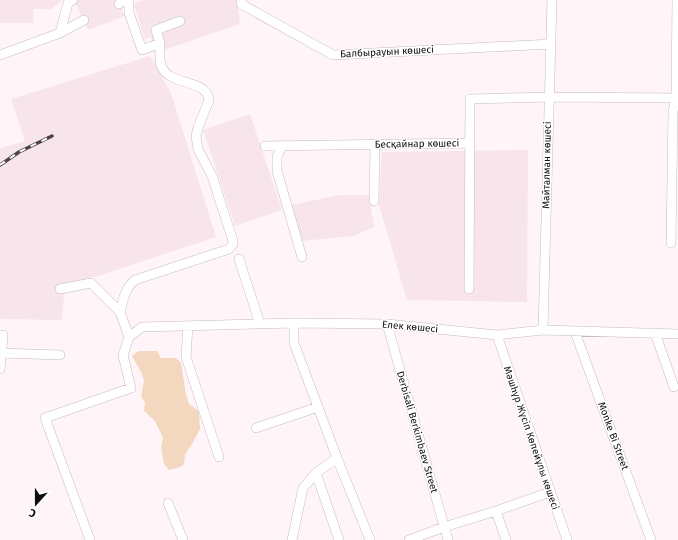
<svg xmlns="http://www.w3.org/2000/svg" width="678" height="540" font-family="'Fira Sans',sans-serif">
  <rect width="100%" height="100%" fill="#fff4f8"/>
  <path fill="#f8e5eb" d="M 0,0 L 62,0 L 51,9 L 33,9 L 33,23 L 0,23 Z
    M 79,0 L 117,0 L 125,16 L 88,30 L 75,2 Z
    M 144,0 L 237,0 L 240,24 L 155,53 L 151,37 L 145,39 L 134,4 Z
    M 150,56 L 171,93 L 216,237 L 101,275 L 63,285 L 64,294 L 62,320 L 0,319 L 0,148 L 25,141 L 11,99 Z
    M 250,114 L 282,210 L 235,226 L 203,130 Z
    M 528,150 L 527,302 L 407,300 L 379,205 L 382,152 Z
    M 340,195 L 369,195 L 374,227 L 354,236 L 301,241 L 291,205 Z"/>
  <path fill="#f4d7bf" d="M 139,351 L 157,351 L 161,358 L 176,358 L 181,363 L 186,395 L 189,404 L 199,411 L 200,429 L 192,444 L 185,454 L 184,464 L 180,467 L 169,470 L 164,464 L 161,447 L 163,438 L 155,421 L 144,411 L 145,403 L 141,396 L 144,381 L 141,372 L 132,356 Z"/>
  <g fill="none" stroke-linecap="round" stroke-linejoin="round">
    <defs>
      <path id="minor" d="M 129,0 L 129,13 L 142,50 L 160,43 L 156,30 L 180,21
        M 241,0 L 241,4 L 333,55 L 551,44
        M 119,4 L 125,0
        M 60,33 L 84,20
        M 0,55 L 60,33 L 68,3 L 73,0
        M 265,146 L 470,143
        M 282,146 L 277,157 L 277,171 L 302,257
        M 374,201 L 375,145
        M 671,243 L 673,111 L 676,98 L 677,0
        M 239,259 L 260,324
        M 60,289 L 91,283 L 120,312 L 129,337
        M 469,289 L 470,99 L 549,97 L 678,98
        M 120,312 C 123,300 125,288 135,280 L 229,249 L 233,244 L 233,241 L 212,176 L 198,149 L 196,136 L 198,128 L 209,100 C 207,78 168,87 161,65 C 159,58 160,50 160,43
        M 294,323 L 294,343 L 337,458 L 370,540
        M 387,324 L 448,540
        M 188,326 L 186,357 L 219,457
        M 543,330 L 552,0
        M 575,332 L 651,540
        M 655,333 L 674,387
        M 497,335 L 567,540
        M 1,353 L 60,355
        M 0,369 L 3,335
        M 256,428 L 318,407
        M 337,458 L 316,473 L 339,540
        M 168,503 L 183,540
        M 496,511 L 506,540
        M 90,540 L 45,418 L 131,388 L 123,355 L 129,337 L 142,327 L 294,323 L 387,324 L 497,335 L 543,330 L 678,334
        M 292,540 L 303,488 L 316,473
        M 409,540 L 444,527 L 496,511 L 550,492"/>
    </defs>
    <use href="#minor" stroke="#c6bcc0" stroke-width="10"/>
    <use href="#minor" stroke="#fff" stroke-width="9"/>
    <defs>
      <path id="rail" d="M 0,165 L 19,152 L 52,136"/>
    </defs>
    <use href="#rail" stroke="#4a4546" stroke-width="3.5"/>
    <use href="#rail" stroke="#fff" stroke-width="2" stroke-dasharray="6" stroke-linecap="butt"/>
  </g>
  <g text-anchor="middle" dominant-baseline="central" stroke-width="3" stroke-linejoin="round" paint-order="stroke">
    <g font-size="10" fill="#100d0e" stroke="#fff">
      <text transform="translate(387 52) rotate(-3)">Балбырауын көшесі</text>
      <text transform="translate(417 144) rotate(-1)">Бесқайнар көшесі</text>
      <text transform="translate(547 165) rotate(-89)">Майталман көшесі</text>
      <text transform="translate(410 327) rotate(5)">Елек көшесі</text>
      <text transform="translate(417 432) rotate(74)">Derbisali Berkimbaev Street</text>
      <text transform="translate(613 436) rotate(70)">Monke Bi Street</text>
      <text transform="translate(531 438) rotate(71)">Мәшһүр Жүсіп Көпейұлы көшесі</text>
    </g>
  </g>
  <g transform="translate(36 504) rotate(201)" stroke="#ffffff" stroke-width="3" paint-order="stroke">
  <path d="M0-3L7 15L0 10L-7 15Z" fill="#100d0e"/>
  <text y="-6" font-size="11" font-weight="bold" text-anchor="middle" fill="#100d0e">С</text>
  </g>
</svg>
